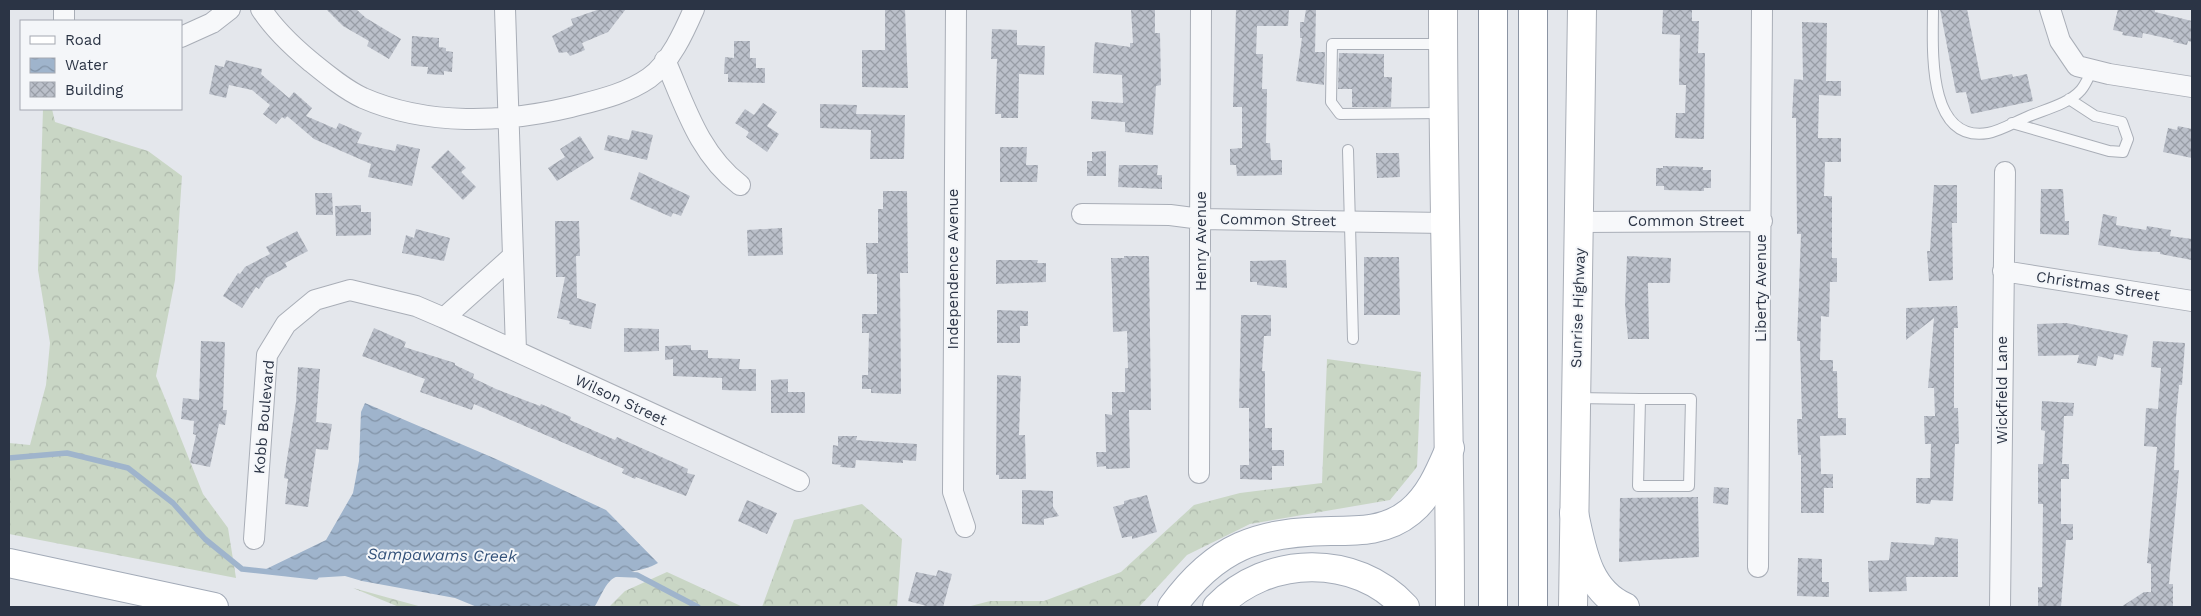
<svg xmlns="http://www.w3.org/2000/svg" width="2201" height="616" font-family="'Work Sans',sans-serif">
  <defs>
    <pattern id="forest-crowns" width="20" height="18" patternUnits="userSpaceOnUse" patternTransform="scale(1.25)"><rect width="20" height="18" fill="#c9d6c5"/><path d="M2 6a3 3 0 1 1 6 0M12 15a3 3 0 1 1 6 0" fill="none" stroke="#adb8ab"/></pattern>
    <pattern id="water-waves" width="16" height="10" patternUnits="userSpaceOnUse" patternTransform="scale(1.25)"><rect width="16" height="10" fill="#9fb4cc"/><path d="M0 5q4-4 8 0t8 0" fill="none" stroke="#8293a7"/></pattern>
    <pattern id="building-cross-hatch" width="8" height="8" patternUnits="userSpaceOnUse" patternTransform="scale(1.25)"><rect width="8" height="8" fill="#bbc0ca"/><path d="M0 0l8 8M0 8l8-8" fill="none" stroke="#989da6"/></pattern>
  </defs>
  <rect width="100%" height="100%" fill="#e4e7ec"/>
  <path fill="url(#forest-crowns)" d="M 43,109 L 52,109 L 55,122 L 148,151 L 182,176 L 175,280 L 156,376 L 203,494 L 228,528 L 236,578 L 9,534 L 9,443 L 30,445 L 46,385 L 50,343 L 38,270 Z
    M 1327,359 L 1421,372 L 1417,467 L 1390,500 L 1250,524 L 1187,555 L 1139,607 L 967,607 L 990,601 L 1044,601 L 1121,572 L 1194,505 L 1240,493 L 1322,483 Z
    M 862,504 L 902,539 L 897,607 L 762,607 L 794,520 Z
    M 667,572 L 743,607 L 609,607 L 625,591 Z
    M 353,588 L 422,607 L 399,607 Z"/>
  <path fill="url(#water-waves)" d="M 365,403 L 496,459 L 606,510 L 658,563 C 643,572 620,571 610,581 C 604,587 600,598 595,606 L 589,607 L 477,607 L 455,598 L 362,581 L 345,576 L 312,578 L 262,571 L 326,540 L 353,493 L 359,461 L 361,412 Z"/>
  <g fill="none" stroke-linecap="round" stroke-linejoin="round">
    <path stroke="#9fb4cc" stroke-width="5.5" d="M 9,458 L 67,453 L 128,468 L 173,503 L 205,539 L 242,569 L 316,577
      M 614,574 L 637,575 L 698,607"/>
  </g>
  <path fill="url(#building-cross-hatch)" d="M 326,9 L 356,9 L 366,18 L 401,39 L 389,59 L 367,46 L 369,41 L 343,26 Z
    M 600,9 L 626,9 L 608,32 L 582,43 L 585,50 L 570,56 L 567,52 L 559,53 L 552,36 L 573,25 L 571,19 Z
    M 885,9 L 905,9 L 908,88 L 862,87 L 862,50 L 885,50 Z
    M 1131,9 L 1155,9 L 1155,33 L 1160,33 L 1161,85 L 1156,86 L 1153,135 L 1125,132 L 1125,122 L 1091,119 L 1092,101 L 1123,103 L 1122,75 L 1093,73 L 1094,51 L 1095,42 L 1130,47 L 1130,43 L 1133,43 Z
    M 1236,9 L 1289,9 L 1288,26 L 1257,26 L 1256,54 L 1263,54 L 1262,89 L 1267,89 L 1266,143 L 1270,143 L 1271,160 L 1282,160 L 1282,175 L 1237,176 L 1236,165 L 1230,165 L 1230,149 L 1242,148 L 1242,107 L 1233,107 Z
    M 1306,9 L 1316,9 L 1315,52 L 1325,52 L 1324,85 L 1296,81 L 1302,38 L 1300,38 L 1300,22 L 1304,22 Z
    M 1663,9 L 1692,9 L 1692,21 L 1699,21 L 1698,53 L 1705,53 L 1704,139 L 1675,138 L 1676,113 L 1685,113 L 1686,85 L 1679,85 L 1680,35 L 1662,34 Z
    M 1940,9 L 1967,9 L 1981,80 L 2012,74 L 2013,77 L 2027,74 L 2033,101 L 1971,114 L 1966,92 L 1956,93 Z
    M 2118,9 L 2155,9 L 2155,12 L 2192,21 L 2192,42 L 2188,41 L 2187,45 L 2173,42 L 2174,40 L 2143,33 L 2142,38 L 2122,35 L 2123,32 L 2113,30 Z
    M 1802,22 L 1827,23 L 1826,81 L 1841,81 L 1841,96 L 1819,95 L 1818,138 L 1841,138 L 1841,162 L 1825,162 L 1824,196 L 1832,196 L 1832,258 L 1837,258 L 1837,282 L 1830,282 L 1829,317 L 1821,316 L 1820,360 L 1833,360 L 1833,371 L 1837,371 L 1838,418 L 1846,418 L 1846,435 L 1820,436 L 1821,474 L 1833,474 L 1833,488 L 1824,488 L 1824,513 L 1801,513 L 1801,455 L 1798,455 L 1797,419 L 1802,419 L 1800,341 L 1797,341 L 1801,234 L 1797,234 L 1796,118 L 1792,118 L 1794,79 L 1803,80 Z
    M 992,29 L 1017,30 L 1017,45 L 1045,46 L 1044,75 L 1019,74 L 1018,118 L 1001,118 L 1001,114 L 995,114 L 997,59 L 991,59 Z
    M 412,36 L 439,38 L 439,47 L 446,48 L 446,51 L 453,52 L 452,72 L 444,71 L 444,75 L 427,74 L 428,67 L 411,66 Z
    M 734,41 L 750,41 L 750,58 L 756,58 L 756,68 L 765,68 L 765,83 L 728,82 L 728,74 L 724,74 L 725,57 L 734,58 Z
    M 1339,53 L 1384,54 L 1384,77 L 1392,77 L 1391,107 L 1352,107 L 1352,89 L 1338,89 Z
    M 226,60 L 262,69 L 261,74 L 289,98 L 294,92 L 312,108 L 306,116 L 336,129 L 339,123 L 362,133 L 357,143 L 395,151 L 397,144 L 420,149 L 412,186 L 368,177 L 371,164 L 314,139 L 287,116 L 285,119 L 282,117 L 276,124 L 263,114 L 270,105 L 252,90 L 229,85 L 226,98 L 209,94 L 215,65 L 224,67 Z
    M 763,103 L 777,112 L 767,126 L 779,134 L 767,152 L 746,137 L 749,132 L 735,123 L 745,109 L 754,115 Z
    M 820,104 L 857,105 L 856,114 L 905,115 L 904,159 L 870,159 L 871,130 L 820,128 Z
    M 2178,126 L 2192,129 L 2192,158 L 2163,152 L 2168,128 L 2177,130 Z
    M 632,130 L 653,135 L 647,160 L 604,150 L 608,135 L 629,140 Z
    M 580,136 L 594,158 L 557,181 L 548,168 L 565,157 L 560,149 Z
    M 1000,147 L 1027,147 L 1026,165 L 1038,165 L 1037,182 L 1000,182 Z
    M 448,150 L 466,168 L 461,172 L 476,187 L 463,200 L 431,167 Z
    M 1106,151 L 1106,176 L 1087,176 L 1087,161 L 1092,161 L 1092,152 Z
    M 1376,153 L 1399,153 L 1400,177 L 1377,178 Z
    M 1119,165 L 1158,165 L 1157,175 L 1162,175 L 1162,189 L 1118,187 Z
    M 1663,166 L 1703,167 L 1703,170 L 1711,170 L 1711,188 L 1704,188 L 1704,191 L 1664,190 L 1664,186 L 1656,186 L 1656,168 L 1663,168 Z
    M 639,172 L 690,196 L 681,216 L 673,213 L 671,217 L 630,199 Z
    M 1934,185 L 1957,185 L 1957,223 L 1952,223 L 1953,280 L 1929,281 L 1927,251 L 1930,251 Z
    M 2041,189 L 2063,189 L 2065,221 L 2069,221 L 2069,235 L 2040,234 Z
    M 883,191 L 907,191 L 908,273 L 900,273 L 901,394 L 871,393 L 871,389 L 862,389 L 862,375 L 868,375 L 869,333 L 862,333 L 862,314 L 877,314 L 877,274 L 867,274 L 866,243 L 878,243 L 878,209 L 883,209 Z
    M 315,193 L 332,193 L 333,215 L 316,215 Z
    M 361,205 L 361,212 L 371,212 L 371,235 L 336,236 L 335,206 Z
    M 2103,214 L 2117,217 L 2116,225 L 2146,230 L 2147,226 L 2171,230 L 2170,236 L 2192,239 L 2192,260 L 2160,254 L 2160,252 L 2136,251 L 2098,245 Z
    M 555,221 L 579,221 L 580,256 L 576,256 L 577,298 L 596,304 L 591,329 L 569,324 L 570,321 L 557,318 L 565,277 L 556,277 Z
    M 782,228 L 783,255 L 748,256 L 747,230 Z
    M 416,229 L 450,238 L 444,261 L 402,253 L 406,235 L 414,238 Z
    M 297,231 L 308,251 L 285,263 L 287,267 L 266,278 L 259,289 L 256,287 L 242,308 L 223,296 L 238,273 L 240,274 L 245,267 L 270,254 L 266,247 Z
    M 1124,256 L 1149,256 L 1151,410 L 1129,410 L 1130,468 L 1106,469 L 1106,466 L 1097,467 L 1096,452 L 1106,452 L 1105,414 L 1112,415 L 1112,392 L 1125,392 L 1125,368 L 1128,368 L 1127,331 L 1113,332 L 1112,289 L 1111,258 L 1124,258 Z
    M 1627,256 L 1671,258 L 1670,283 L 1648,283 L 1649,339 L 1628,339 L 1625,304 Z
    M 1364,257 L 1399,257 L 1400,315 L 1364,315 Z
    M 996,260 L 1038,260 L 1037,263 L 1046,263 L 1046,282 L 996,284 Z
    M 1286,260 L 1287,288 L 1257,285 L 1257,282 L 1250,282 L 1250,261 Z
    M 1957,306 L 1958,328 L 1954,328 L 1954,408 L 1958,408 L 1959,444 L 1955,444 L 1953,501 L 1931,500 L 1930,504 L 1916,503 L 1916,478 L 1930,478 L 1931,444 L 1925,444 L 1924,416 L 1935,416 L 1934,388 L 1928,388 L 1934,318 L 1906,340 L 1906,308 Z
    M 997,310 L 1028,311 L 1028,326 L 1020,326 L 1020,343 L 997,343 Z
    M 1241,315 L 1271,315 L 1271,336 L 1264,336 L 1262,371 L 1265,371 L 1265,428 L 1272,428 L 1272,450 L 1284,450 L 1284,466 L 1272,466 L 1272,480 L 1240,479 L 1240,465 L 1249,465 L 1249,408 L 1239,408 Z
    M 2066,323 L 2128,335 L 2123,356 L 2114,354 L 2113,360 L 2098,356 L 2096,366 L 2077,363 L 2079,355 L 2038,356 L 2037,324 Z
    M 374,328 L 406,342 L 404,347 L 455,363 L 455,365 L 474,374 L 473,378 L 496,389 L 540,406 L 541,404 L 571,417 L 570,420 L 615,440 L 617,437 L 688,469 L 687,473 L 695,475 L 686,496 L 636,477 L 635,479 L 622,473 L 624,469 L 474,404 L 472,410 L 420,392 L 425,379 L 362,356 Z
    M 624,328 L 659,329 L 659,351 L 624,352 Z
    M 201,341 L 225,342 L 223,410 L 227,410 L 225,425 L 219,424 L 210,467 L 190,463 L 196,435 L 193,434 L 194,421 L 181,419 L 183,398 L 199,400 Z
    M 2153,341 L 2185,343 L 2182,385 L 2179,385 L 2176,418 L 2174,470 L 2179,470 L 2169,584 L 2173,584 L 2173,607 L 2121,607 L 2144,592 L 2151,592 L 2151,564 L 2147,563 L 2157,447 L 2144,446 L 2146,408 L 2158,409 L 2161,368 L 2151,367 Z
    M 691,345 L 691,350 L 708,350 L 708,358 L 740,359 L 739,369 L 756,369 L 756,391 L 722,390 L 722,378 L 673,376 L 673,359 L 665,360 L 665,346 Z
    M 298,367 L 320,369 L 316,422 L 332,424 L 328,450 L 316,449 L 308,507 L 285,504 L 288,479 L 284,478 L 296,402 Z
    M 997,375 L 1021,376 L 1019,435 L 1025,435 L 1026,479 L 999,479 L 999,475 L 996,475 Z
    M 788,379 L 788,392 L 805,392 L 805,413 L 771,413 L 771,380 Z
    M 2042,401 L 2074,403 L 2073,416 L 2064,416 L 2062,464 L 2069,464 L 2069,479 L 2061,479 L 2061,524 L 2073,524 L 2073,540 L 2066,540 L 2061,607 L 2038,607 L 2038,587 L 2042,587 L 2043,504 L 2038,504 L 2038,464 L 2043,464 L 2045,431 L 2041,430 Z
    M 838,436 L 857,436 L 856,440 L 917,444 L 916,461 L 903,460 L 903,463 L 856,460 L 855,468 L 840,467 L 841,465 L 832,464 L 833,445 L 838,446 Z
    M 1714,487 L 1729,488 L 1728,505 L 1713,503 Z
    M 1022,490 L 1053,491 L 1053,507 L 1059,516 L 1044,519 L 1044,525 L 1022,524 Z
    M 1147,495 L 1157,532 L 1132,539 L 1132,536 L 1122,538 L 1113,507 L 1124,504 L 1124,501 Z
    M 1698,497 L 1699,557 L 1619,562 L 1620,498 Z
    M 747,500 L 777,513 L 767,534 L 738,521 Z
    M 1935,537 L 1958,539 L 1958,577 L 1906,577 L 1907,591 L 1869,592 L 1868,561 L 1889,560 L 1891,542 L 1934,545 Z
    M 1798,558 L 1822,559 L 1822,582 L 1829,582 L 1829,597 L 1797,596 Z
    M 938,570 L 952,574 L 943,607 L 930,607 L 908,601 L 916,572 L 936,576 Z"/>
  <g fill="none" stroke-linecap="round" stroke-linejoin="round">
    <defs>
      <path id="lane" d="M 1933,9 C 1933,47 1926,143 1988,133 C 2000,131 2015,122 2027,117 C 2043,110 2069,104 2081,90 C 2086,84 2089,76 2092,70
        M 1442,44 L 1332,44 L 1331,102 L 1340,114 L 1443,113
        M 2012,123 L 2109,151 L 2123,152 L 2128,139 L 2122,122 L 2095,116 L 2069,99
        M 1348,150 L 1353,339
        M 1576,398 L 1640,399 L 1638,486 L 1689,486 L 1691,399 L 1640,399"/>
      <path id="street" d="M 64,9 L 64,21
        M 261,9 C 274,29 292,46 310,61 C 326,74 344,89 363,98 C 427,126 504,123 571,107 C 598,100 626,94 649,78 C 670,63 684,32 694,9
        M 956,9 L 953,492 L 965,527
        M 2050,9 L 2060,41 L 2077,66 L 2109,74 L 2192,87
        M 181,37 L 212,23 L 230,9
        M 665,60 C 685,106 699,154 740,185
        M 1082,214 L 1170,215 L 1201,219 L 1444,223
        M 1581,222 L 1762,221
        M 513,256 L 516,351
        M 2003,271 L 2192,301
        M 444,318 L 513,256 L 505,9
        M 1199,473 L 1201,9
        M 254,539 L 267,355 L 286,324 L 315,300 L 350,290 L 416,306 L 444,318 L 799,481
        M 1758,567 L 1762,9
        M 2000,607 L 2005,172"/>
      <path id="secondary" d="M 1443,9 C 1443,208 1450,408 1450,607
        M 1573,607 L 1582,9"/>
      <path id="primary" d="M 1574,513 C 1582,549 1587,590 1625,607
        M 9,563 L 214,607
        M 1172,607 C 1216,546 1258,532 1331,531 C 1360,531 1387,531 1410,512 C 1430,496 1440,471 1450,448
        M 1217,607 C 1267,555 1356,553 1405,607"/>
      <path id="highway" d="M 1493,607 L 1493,9
        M 1533,607 L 1533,9"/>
    </defs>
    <use href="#lane" stroke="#a9aeb7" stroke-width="12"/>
    <use href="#street" stroke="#a9aeb7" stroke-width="22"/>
    <use href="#secondary" stroke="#a9aeb7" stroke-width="30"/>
    <use href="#primary" stroke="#a3abb8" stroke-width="30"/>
    <use href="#highway" stroke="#8b94a3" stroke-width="30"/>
    <use href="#lane" stroke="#f7f8fa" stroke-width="10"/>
    <use href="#street" stroke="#f7f8fa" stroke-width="20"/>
    <use href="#secondary" stroke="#fff" stroke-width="28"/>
    <use href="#primary" stroke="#fff" stroke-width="28"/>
    <use href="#highway" stroke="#fff" stroke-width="28"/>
  </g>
  <g text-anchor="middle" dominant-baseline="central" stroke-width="4" stroke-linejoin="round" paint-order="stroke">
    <g font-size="15" fill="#2b3445" stroke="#f4f6f9">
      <text transform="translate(1278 220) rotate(1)">Common Street</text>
      <text x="1686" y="221">Common Street</text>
      <text transform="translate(1201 241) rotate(-90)">Henry Avenue</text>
      <text transform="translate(953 269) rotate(-90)">Independence Avenue</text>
      <text transform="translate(2098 286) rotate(9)">Christmas Street</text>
      <text transform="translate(1761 288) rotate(-90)">Liberty Avenue</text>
      <text transform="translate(1578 308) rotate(-88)">Sunrise Highway</text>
      <text transform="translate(2002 390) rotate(-90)">Wickfield Lane</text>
      <text transform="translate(621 400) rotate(25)">Wilson Street</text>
      <text transform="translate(264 417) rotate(-85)">Kobb Boulevard</text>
    </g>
    <g font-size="16" font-style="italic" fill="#34527a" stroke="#f4f6f9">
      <text transform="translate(442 555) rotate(1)">Sampawams Creek</text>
    </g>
  </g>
  <rect width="2201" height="616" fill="none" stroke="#2b3445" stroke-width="20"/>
  <rect x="20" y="20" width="162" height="90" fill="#f4f6f9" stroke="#a4a8b1"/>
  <rect x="30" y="36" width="25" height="8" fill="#ffffff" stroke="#a4a8b1"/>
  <text x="65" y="45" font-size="15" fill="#2b3445">Road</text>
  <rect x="30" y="58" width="25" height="15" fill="url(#water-waves)" stroke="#a4a8b1"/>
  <text x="65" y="70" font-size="15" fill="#2b3445">Water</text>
  <rect x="30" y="82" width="25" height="15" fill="url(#building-cross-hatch)" stroke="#a4a8b1"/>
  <text x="65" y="95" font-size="15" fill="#2b3445">Building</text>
</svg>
